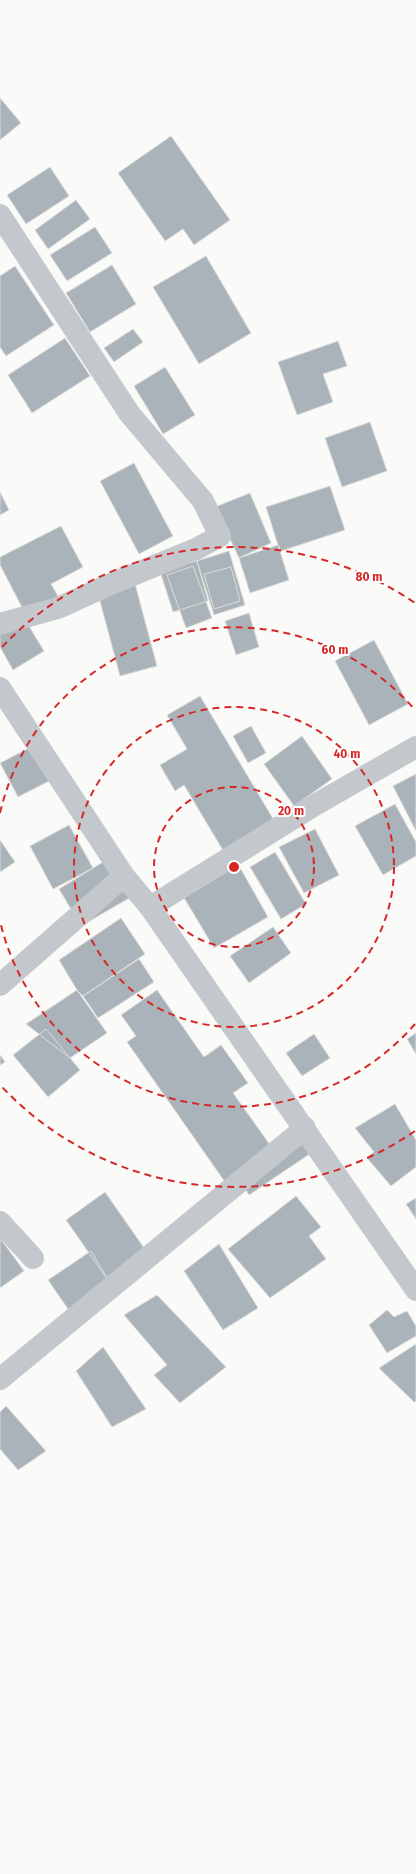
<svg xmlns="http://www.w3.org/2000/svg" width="416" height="1874" font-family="'Fira Sans',sans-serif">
  <rect width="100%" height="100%" fill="#fafaf8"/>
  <path fill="#aab3b9" stroke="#dcdcda" d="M 0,98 L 21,123 L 0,140 Z
    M 171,136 L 230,220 L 194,245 L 183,229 L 165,241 L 118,173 Z
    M 50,167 L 69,196 L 26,224 L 7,195 Z
    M 76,200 L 90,219 L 48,249 L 35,230 Z
    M 95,227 L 112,253 L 67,281 L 50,255 Z
    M 206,256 L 251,333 L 199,364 L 153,287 Z
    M 112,265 L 136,304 L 90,332 L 66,293 Z
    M 15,266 L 54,325 L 6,356 L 0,347 L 0,276 Z
    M 133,329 L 143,342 L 114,362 L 104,348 Z
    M 65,338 L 90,376 L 32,413 L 8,375 Z
    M 338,341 L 347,366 L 323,374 L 333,402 L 297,415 L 278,362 Z
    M 165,367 L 195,415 L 163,434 L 134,386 Z
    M 370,422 L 387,471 L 342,487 L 325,438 Z
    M 134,463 L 173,536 L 139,554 L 100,481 Z
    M 330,486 L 345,530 L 281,551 L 278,545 L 266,507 Z
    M 0,492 L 9,510 L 0,515 Z
    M 250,493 L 271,543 L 239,558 L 215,507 Z
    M 61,526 L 83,567 L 51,584 L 59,598 L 26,615 L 0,565 L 0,557 Z
    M 278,545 L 289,580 L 250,593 L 239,558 Z
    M 229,551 L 245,605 L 214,615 L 197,561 Z
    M 197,561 L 208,601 L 173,612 L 160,571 Z
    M 193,566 L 212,618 L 186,628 L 167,575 Z
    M 231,567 L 240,601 L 214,609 L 204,574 Z
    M 134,580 L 157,666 L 120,676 L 97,590 Z
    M 249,613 L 259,647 L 236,655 L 225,621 Z
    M 24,618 L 44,651 L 13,670 L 0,647 L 0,633 Z
    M 374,640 L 408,704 L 369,725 L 335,661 Z
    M 200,696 L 275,822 L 224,852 L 184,785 L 175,791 L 160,765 L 187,749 L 167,715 Z
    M 251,726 L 266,753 L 248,763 L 233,736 Z
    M 302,736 L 332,779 L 294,806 L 264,764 Z
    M 31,747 L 49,781 L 18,797 L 0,763 Z
    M 416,774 L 416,831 L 393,786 Z
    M 395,804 L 416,842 L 416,856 L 383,875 L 355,826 Z
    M 69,825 L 93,868 L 53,889 L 30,846 Z
    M 315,829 L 339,875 L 304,893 L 279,847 Z
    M 0,840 L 15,862 L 0,872 Z
    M 275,852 L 306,904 L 281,919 L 250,867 Z
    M 108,859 L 131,897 L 81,926 L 59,889 Z
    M 238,864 L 268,917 L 214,948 L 183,896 Z
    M 121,918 L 145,954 L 83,996 L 77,990 L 59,960 Z
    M 273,927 L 291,953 L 249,983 L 230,956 Z
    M 139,959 L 154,982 L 98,1018 L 83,996 Z
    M 77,990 L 107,1033 L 70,1058 L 26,1024 Z
    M 157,990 L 204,1057 L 221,1045 L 248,1083 L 233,1093 L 273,1149 L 225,1182 L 127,1042 L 136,1036 L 121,1015 Z
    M 46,1029 L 80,1070 L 48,1097 L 13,1055 Z
    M 416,1033 L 416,1054 L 407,1039 Z
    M 314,1034 L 330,1058 L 302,1076 L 286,1053 Z
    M 0,1055 L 5,1062 L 0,1065 Z
    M 395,1104 L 416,1140 L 416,1167 L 391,1186 L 367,1158 L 374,1152 L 355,1128 Z
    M 299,1130 L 314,1151 L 249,1195 L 236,1174 Z
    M 105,1192 L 151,1258 L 112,1286 L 66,1220 Z
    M 296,1196 L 321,1227 L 309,1236 L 326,1259 L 270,1298 L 228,1249 Z
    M 416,1198 L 416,1219 L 406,1204 Z
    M 0,1238 L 24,1271 L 0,1288 Z
    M 219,1244 L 258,1308 L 223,1330 L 184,1271 Z
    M 91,1251 L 112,1286 L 75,1319 L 48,1280 Z
    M 157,1295 L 226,1367 L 180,1403 L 154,1375 L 167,1365 L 124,1315 Z
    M 387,1310 L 394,1317 L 407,1311 L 416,1326 L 416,1336 L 387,1353 L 369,1325 Z
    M 416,1344 L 416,1401 L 414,1402 L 379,1368 Z
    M 103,1347 L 146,1409 L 112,1427 L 76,1371 Z
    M 6,1406 L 46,1451 L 18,1470 L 0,1449 L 0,1412 Z"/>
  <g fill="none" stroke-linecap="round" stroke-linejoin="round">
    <path stroke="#c3c8cc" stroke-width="22" d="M 0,215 L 129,413 L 203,501 L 220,536 L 196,549 L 113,583 L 58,608 L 0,624
      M 150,907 L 315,805 L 416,747
      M 0,985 L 124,876
      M 0,1222 L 33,1258
      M 0,1379 L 305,1128"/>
    <path stroke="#c3c8cc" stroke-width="22" d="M 0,688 L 124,876 L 150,907 L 416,1290"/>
  </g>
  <g fill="none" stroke="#d62828" stroke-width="2" stroke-dasharray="7 5">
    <circle cx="234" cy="867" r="80"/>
    <circle cx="234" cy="867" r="160"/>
    <path d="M415 1024A240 240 0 0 1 0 921M0 813A240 240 0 0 1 415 710"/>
    <path d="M415 1131A320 320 0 0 1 2 1087M2 647A320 320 0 0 1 415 603"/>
  </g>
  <circle cx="234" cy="867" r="6" fill="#d62828" stroke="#fff" stroke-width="2"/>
  <g font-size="12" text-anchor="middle" font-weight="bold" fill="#d62828" stroke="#fff" stroke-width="4" stroke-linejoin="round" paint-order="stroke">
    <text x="369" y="581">80 m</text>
    <text x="335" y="654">60 m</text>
    <text x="347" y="758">40 m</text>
    <text x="291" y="815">20 m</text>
  </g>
</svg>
